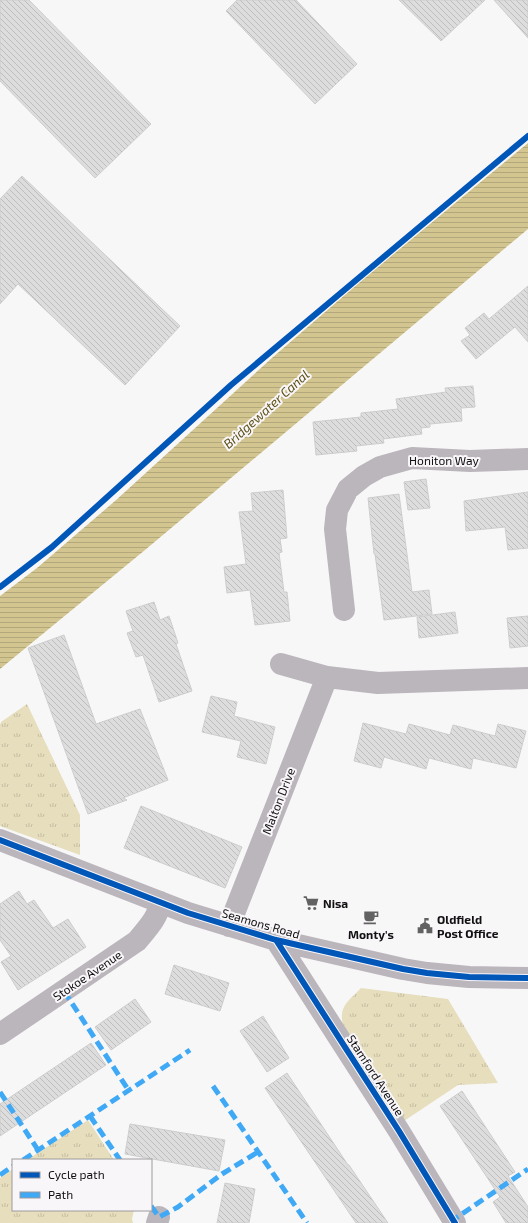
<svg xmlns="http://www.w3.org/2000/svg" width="528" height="1223" font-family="'Exo 2',sans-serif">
  <defs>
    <pattern id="grass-tufts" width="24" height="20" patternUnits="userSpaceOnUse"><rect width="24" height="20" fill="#e6debc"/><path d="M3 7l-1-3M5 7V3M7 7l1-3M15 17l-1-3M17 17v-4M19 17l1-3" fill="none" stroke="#c4bda1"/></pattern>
    <pattern id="water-rules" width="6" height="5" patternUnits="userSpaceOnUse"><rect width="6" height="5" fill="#d2c590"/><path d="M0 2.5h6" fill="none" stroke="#b3a87b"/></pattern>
    <pattern id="building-back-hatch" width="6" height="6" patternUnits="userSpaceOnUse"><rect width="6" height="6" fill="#deddde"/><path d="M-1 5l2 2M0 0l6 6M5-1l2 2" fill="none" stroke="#bdbdbd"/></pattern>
  </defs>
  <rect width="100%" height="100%" fill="#f8f7f8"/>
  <path fill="url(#grass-tufts)" d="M 27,704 L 80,815 L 80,855 L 0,826 L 0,725 L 1,722 Z
    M 361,988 L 448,999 L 498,1083 L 458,1085 L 404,1121 L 343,1024 C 338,1006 350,1000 361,988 Z
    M 88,1120 L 114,1160 L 27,1160 Z
    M 13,1169 L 13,1210 L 134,1210 L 132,1219 L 133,1223 L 0,1223 L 0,1178 Z"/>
  <path fill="url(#water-rules)" d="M 528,143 L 528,229 L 145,550 L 0,669 L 0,596 L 37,568 L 115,501 L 273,357 L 361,281 Z"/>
  <path fill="url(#building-back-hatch)" stroke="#cecdce" d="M 0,0 L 29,0 L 151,124 L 95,178 L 0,81 Z
    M 237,0 L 296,0 L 357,64 L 315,104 L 226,11 Z
    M 399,0 L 485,0 L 441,41 Z
    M 494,0 L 528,0 L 528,38 Z
    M 22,176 L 180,326 L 125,385 L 18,284 L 0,304 L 0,199 Z
    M 528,286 L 528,342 L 515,327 L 476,359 L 461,341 L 470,335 L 465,328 L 484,313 L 489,319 Z
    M 473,386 L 475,407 L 461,408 L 462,421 L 430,424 L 430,427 L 421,428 L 422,434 L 383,439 L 384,443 L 356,446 L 357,451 L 316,455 L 313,422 L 361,417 L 361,413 L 398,409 L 396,399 L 446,392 L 445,388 Z
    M 426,479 L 430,508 L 408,510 L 404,482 Z
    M 283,490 L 287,538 L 280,539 L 282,552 L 279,553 L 284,592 L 287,592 L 290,621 L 255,625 L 250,590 L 227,593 L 224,567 L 246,564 L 239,512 L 253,511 L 251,493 Z
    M 528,492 L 528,548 L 508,550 L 505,527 L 466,531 L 464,501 Z
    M 399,494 L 412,592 L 429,590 L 432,614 L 384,620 L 375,554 L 374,554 L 368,498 Z
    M 154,602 L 160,620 L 169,616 L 178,643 L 176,644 L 192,691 L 159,702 L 143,655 L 136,657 L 127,633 L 133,631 L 126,611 Z
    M 455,612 L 458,633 L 419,638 L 417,617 Z
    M 528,616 L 528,646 L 510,648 L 507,618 Z
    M 64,635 L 96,724 L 140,709 L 168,780 L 123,798 L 127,800 L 88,814 L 28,648 Z
    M 211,696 L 237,702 L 234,716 L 275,727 L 266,764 L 237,757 L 241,741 L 202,732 Z
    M 363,723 L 406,734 L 409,724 L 450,735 L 453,725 L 495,736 L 498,724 L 526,731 L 516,768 L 473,758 L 471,769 L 429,758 L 426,769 L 384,757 L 381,768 L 354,761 Z
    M 141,806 L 242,847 L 225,888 L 124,848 Z
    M 19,891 L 27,904 L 34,900 L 53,928 L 68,919 L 86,947 L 18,990 L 1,962 L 11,956 L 0,940 L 0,904 Z
    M 174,965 L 229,983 L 220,1011 L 165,994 Z
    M 135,999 L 151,1022 L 111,1050 L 95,1027 Z
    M 263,1016 L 289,1058 L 267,1072 L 240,1031 Z
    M 91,1043 L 106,1065 L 0,1136 L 0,1104 Z
    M 287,1073 L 348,1165 L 349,1165 L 388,1223 L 356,1223 L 319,1168 L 265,1088 Z
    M 462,1091 L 515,1172 L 508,1176 L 528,1207 L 528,1223 L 506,1223 L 493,1202 L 500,1197 L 440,1106 Z
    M 130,1124 L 225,1140 L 219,1171 L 125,1154 Z
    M 225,1183 L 255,1189 L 249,1223 L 217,1223 Z"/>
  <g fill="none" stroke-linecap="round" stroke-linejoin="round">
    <path stroke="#bbb5bc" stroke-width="22" d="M 344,610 L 335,529 L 337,510 L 348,489 L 364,476 L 380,467 L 412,458 L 470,461 L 528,459
      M 281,664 L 327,677 L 378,683 L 528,678
      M 0,840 L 188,913 L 276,940 L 403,969 L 427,973 L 469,977 L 528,978
      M 229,926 L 327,677
      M 276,940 L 399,1131 L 455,1223
      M 0,1034 L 137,941 C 146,930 159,917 160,902
      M 157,1223 L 159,1217"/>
    <path stroke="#3fa9f5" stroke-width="5" stroke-dasharray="10 5" stroke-linecap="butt" d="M 64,991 L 129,1091
      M 213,1086 L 307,1223
      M 0,1092 L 38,1150
      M 90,1116 L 120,1160
      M 23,1160 L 190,1050
      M 0,1175 L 13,1166
      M 151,1206 L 159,1217 L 178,1207 L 222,1174 L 258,1152
      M 450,1222 L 528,1169"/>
    <defs>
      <path id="cycleway" d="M 0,587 L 52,547 L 231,385 L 528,136
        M 0,840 L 188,913 L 276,940 L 403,969 L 427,973 L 469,977 L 528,978
        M 276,940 L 399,1131 L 455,1223"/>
    </defs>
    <use href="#cycleway" stroke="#f9f6f9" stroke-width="8"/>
    <use href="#cycleway" stroke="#0057b8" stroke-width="6"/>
  </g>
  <defs>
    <symbol id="supermarket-bare" viewBox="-9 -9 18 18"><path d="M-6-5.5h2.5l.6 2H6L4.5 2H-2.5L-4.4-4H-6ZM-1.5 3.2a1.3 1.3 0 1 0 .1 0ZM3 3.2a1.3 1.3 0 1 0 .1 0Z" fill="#626262" stroke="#f9f6f9" stroke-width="2.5" paint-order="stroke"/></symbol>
    <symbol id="cafe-bare" viewBox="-9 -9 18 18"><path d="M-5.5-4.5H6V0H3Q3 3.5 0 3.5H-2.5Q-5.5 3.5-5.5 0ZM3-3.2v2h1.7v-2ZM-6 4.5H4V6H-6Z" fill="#626262" stroke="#f9f6f9" stroke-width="2.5" paint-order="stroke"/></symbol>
    <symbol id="civic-bare" viewBox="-9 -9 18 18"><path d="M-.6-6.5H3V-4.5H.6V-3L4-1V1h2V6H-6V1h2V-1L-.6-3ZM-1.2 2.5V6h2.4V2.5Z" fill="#626262" stroke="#f9f6f9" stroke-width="2.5" paint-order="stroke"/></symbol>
  </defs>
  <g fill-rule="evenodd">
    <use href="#supermarket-bare" x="300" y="892" width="22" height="22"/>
    <use href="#cafe-bare" x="360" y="906" width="22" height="22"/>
    <use href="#civic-bare" x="414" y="915" width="22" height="22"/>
  </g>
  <g text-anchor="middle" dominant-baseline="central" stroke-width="4" stroke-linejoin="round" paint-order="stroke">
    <g font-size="12" fill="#121112" stroke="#f9f6f9">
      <text x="444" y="460">Honiton Way</text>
      <text transform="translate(278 801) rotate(-69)">Malton Drive</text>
      <text transform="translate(261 923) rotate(16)">Seamons Road</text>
      <text transform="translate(87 975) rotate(-34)">Stokoe Avenue</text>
      <text transform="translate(376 1075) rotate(57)">Stamford Avenue</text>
    </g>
    <g font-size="12" font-weight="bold" fill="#121112" stroke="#f9f6f9" text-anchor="start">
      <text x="323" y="903">Nisa</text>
      <text x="437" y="919">Oldfield<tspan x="437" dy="14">Post Office</tspan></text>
      <text x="371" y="934" text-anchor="middle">Monty's</text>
    </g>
    <g font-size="13" font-style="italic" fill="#5c5015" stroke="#f9f6f9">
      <text transform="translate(266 409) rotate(-42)">Bridgewater Canal</text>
    </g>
  </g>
  <rect x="12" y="1159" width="140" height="52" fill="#f9f6f9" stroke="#9d9a9d"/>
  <rect x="20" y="1172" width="20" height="6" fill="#0057b8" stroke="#9d9a9d"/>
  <text x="48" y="1179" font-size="12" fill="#121112">Cycle path</text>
  <rect x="20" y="1192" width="20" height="6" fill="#3fa9f5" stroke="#9d9a9d"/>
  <text x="48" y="1199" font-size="12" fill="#121112">Path</text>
</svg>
